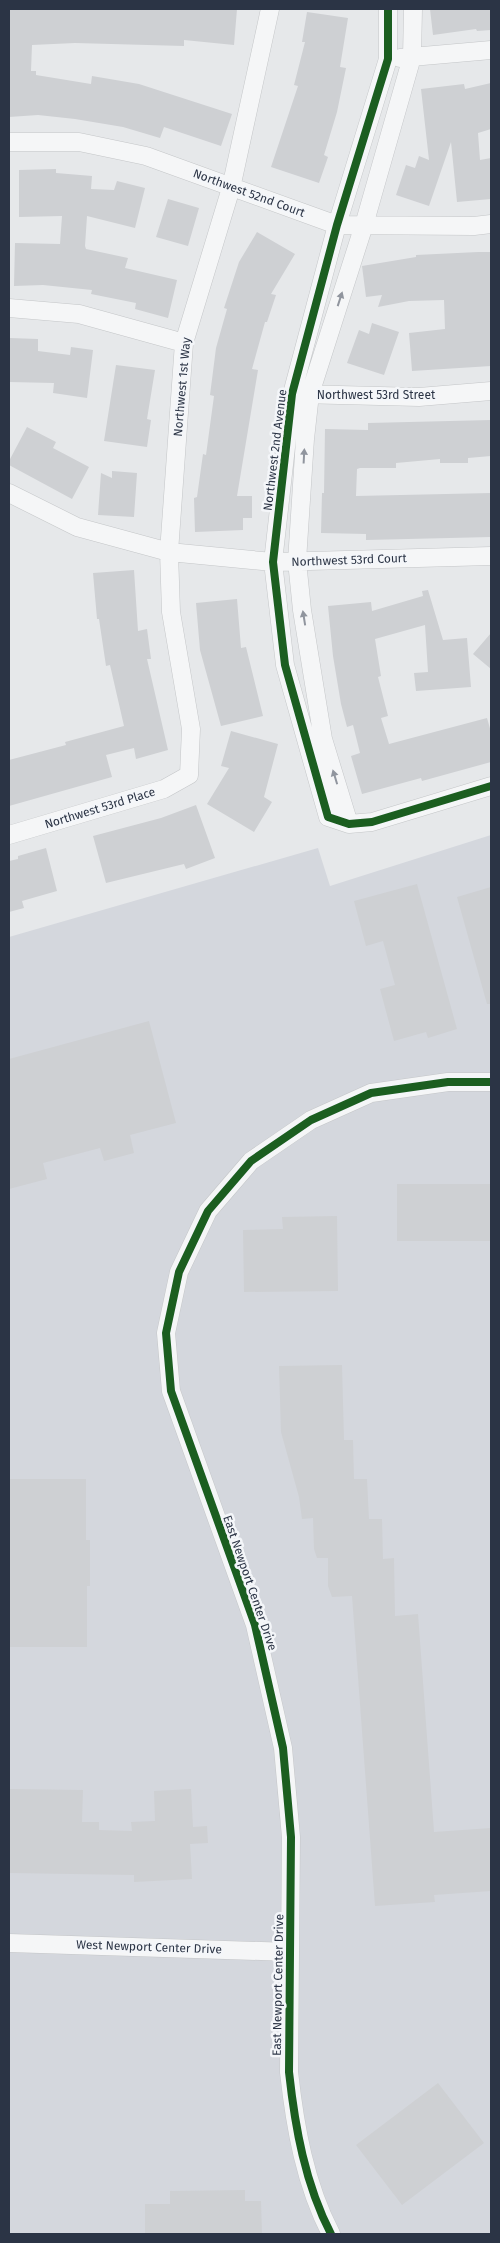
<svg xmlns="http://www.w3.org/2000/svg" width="500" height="2243" font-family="'Fira Sans',sans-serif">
  <rect width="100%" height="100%" fill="#e6e8ea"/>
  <path fill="#d4d7dd" d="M 491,835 L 491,2234 L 9,2234 L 9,937 L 318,848 L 330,886 Z"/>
  <path fill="#ced0d3" d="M 9,9 L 237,9 L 234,45 L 184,40 L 184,46 L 75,43 L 32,45 L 31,71 L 36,71 L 36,75 L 91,84 L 92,76 L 139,84 L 232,114 L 221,146 L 164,127 L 160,138 L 123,127 L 75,119 L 38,115 L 9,117 Z
    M 430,9 L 491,9 L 491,30 L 477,31 L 476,29 L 433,35 Z
    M 307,12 L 348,18 L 340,67 L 346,68 L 337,112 L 324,155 L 328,157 L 319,183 L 271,167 L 298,86 L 294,85 L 305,42 L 302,42 Z
    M 491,83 L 491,129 L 478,133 L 480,160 L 491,158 L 491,199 L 457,202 L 451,142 L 429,206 L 396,195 L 406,165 L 415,168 L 419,156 L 429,160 L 421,89 L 464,84 L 465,89 Z
    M 56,169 L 56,173 L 92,176 L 91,189 L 114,190 L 117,181 L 145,188 L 135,228 L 87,216 L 85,246 L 86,249 L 128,258 L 125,268 L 177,280 L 168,318 L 135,309 L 136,303 L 91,294 L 92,290 L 43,285 L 14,286 L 15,243 L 60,244 L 62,216 L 19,217 L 19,170 Z
    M 168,199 L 199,208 L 188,246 L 156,237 Z
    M 257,232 L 295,254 L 271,294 L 276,295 L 267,322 L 265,322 L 252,369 L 258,370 L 237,496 L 252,496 L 252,518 L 243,518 L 243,530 L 195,532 L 194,498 L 197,497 L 203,454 L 206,455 L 214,396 L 210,395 L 216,348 L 227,309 L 224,308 L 239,262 Z
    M 478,252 L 491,252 L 491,366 L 412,371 L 409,333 L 445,329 L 444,300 L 409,301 L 378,307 L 382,295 L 366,297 L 362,266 L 416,257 L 416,255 Z
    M 372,323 L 399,332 L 384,375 L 347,363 L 359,330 L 369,334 Z
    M 10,338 L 38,339 L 38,351 L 70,355 L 71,347 L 93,350 L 87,398 L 53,393 L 54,383 L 9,382 Z
    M 116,365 L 155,370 L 147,419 L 151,420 L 147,447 L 104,441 Z
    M 491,420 L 491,456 L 468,458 L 468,463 L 440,463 L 440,459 L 396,463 L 396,468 L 360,468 L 357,469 L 356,496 L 491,493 L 491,537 L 366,540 L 366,534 L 321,533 L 322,493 L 324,493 L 325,429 L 368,430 L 368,423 Z
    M 27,427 L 56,442 L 53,448 L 89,467 L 72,499 L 9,465 L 9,461 Z
    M 112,471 L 137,473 L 134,517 L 98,515 L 101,473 L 112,478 Z
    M 134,570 L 138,631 L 147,629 L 151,659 L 147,659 L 168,750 L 136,759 L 134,748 L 106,755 L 112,777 L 9,806 L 9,760 L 66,745 L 65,742 L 124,726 L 110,665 L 106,666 L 99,619 L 97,619 L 93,573 Z
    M 428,590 L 443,640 L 467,638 L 471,687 L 416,691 L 414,673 L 428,672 L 425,625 L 375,639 L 381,676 L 378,677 L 388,716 L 381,718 L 389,744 L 487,718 L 491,732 L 491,762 L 422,781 L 421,778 L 362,794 L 351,756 L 360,753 L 353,725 L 347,727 L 341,704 L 333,656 L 328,606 L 371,602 L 372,611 L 423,596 L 422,591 Z
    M 237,599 L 241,648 L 246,647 L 263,716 L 221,726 L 200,650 L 196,603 Z
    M 491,633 L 491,669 L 473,654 Z
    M 231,731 L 278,744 L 264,797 L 272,802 L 254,832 L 207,804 L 229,768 L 221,766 Z
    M 196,805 L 215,858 L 186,869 L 184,864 L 106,883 L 93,836 L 161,818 Z
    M 46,848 L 57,891 L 22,901 L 24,908 L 9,912 L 9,861 L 18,859 L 18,856 Z
    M 417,884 L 457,1029 L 428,1038 L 426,1032 L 394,1041 L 380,989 L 395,985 L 383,941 L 366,946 L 354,901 Z
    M 491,887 L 491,1004 L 487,1004 L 457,897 Z
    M 149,1021 L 176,1123 L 130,1135 L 134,1153 L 104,1161 L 100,1148 L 43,1163 L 47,1179 L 9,1189 L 9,1059 Z
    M 397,1184 L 491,1184 L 491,1241 L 397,1241 Z
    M 337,1216 L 338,1291 L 244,1292 L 243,1230 L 283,1229 L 282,1217 Z
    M 342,1365 L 344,1440 L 353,1440 L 354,1479 L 367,1479 L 369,1519 L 382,1519 L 383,1559 L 394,1558 L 395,1616 L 418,1614 L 434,1832 L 491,1828 L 491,1891 L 434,1895 L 435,1902 L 375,1906 L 352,1596 L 332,1597 L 328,1586 L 328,1558 L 317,1558 L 314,1549 L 313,1518 L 302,1519 L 299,1497 L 281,1432 L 279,1366 Z
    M 9,1479 L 86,1479 L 86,1540 L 90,1540 L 90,1586 L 87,1586 L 87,1647 L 9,1647 Z
    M 9,1789 L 83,1790 L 82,1822 L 99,1822 L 99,1830 L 132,1831 L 131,1822 L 155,1821 L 154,1791 L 191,1789 L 193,1827 L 207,1826 L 208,1843 L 190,1844 L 192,1879 L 134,1882 L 134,1875 L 9,1873 Z
    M 438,2083 L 484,2143 L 402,2205 L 356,2145 Z
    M 245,2190 L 245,2201 L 261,2201 L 262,2234 L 145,2234 L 145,2204 L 170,2204 L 170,2191 Z"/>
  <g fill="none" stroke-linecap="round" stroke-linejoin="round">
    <defs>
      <path id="minor" d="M 388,9 L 388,59 L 337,225 L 292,394 L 273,562 L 285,665 L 328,817 L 349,824 L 372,822 L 491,786
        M 400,58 L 491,50
        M 9,142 L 79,142 L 146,156 L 337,225 L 474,226 L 491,224
        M 9,308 L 79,314 L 184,343
        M 299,394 L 419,397 L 491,391
        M 9,493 L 77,527 L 169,552 L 273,562 L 491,556
        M 349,824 L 323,739 L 302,610 L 297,561 L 305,439 L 310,394 L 364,225 L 412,57 L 413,9
        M 9,835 L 164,789 L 189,775 L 191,729 L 171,612 L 169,552 L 184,343 L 231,188 L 270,9
        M 9,1943 L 290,1952
        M 331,2234 C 305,2184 295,2127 289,2072 L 291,1837 L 283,1748 L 255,1625 L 171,1391 L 166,1333 L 179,1272 L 208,1211 L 251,1161 L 311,1120 L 371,1093 L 448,1082 L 491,1082"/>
    </defs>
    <use href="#minor" stroke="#c4c6c8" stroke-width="19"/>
    <use href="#minor" stroke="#f5f6f7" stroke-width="18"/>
    <defs>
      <path id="cycleway" d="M 388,9 L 388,59 L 337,225 L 292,394 L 273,562 L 285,665 L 328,817 L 349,824 L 372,822 L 491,786
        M 331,2234 C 305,2184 295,2127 289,2072 L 291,1837 L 283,1748 L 255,1625 L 171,1391 L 166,1333 L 179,1272 L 208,1211 L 251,1161 L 311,1120 L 371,1093 L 448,1082 L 491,1082"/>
    </defs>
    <use href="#cycleway" stroke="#f4f6f9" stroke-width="11"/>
    <use href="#cycleway" stroke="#1b5e20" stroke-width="8"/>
  </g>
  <defs><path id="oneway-solid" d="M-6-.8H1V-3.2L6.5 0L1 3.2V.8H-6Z" transform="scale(1.25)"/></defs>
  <g fill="#90959e">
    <use href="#oneway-solid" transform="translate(340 299) rotate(-72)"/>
    <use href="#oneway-solid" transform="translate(304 456) rotate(-87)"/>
    <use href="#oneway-solid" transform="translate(304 618) rotate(-99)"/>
    <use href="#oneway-solid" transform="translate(335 777) rotate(-107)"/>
  </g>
  <g text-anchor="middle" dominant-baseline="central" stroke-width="5" stroke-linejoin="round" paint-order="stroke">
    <g font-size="12" fill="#2b3445" stroke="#f4f6f9">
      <text transform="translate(249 193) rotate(20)">Northwest 52nd Court</text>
      <text transform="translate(182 387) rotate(-85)">Northwest 1st Way</text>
      <text x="376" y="395">Northwest 53rd Street</text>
      <text transform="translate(275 450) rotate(-83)">Northwest 2nd Avenue</text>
      <text transform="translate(349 560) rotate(-2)">Northwest 53rd Court</text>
      <text transform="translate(100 808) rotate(-17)">Northwest 53rd Place</text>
      <text transform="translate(250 1583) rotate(71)">East Newport Center Drive</text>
      <text transform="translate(149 1947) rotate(2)">West Newport Center Drive</text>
      <text transform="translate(278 1985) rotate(-89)">East Newport Center Drive</text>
    </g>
  </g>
  <rect width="500" height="2243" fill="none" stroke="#2b3445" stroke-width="20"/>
</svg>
